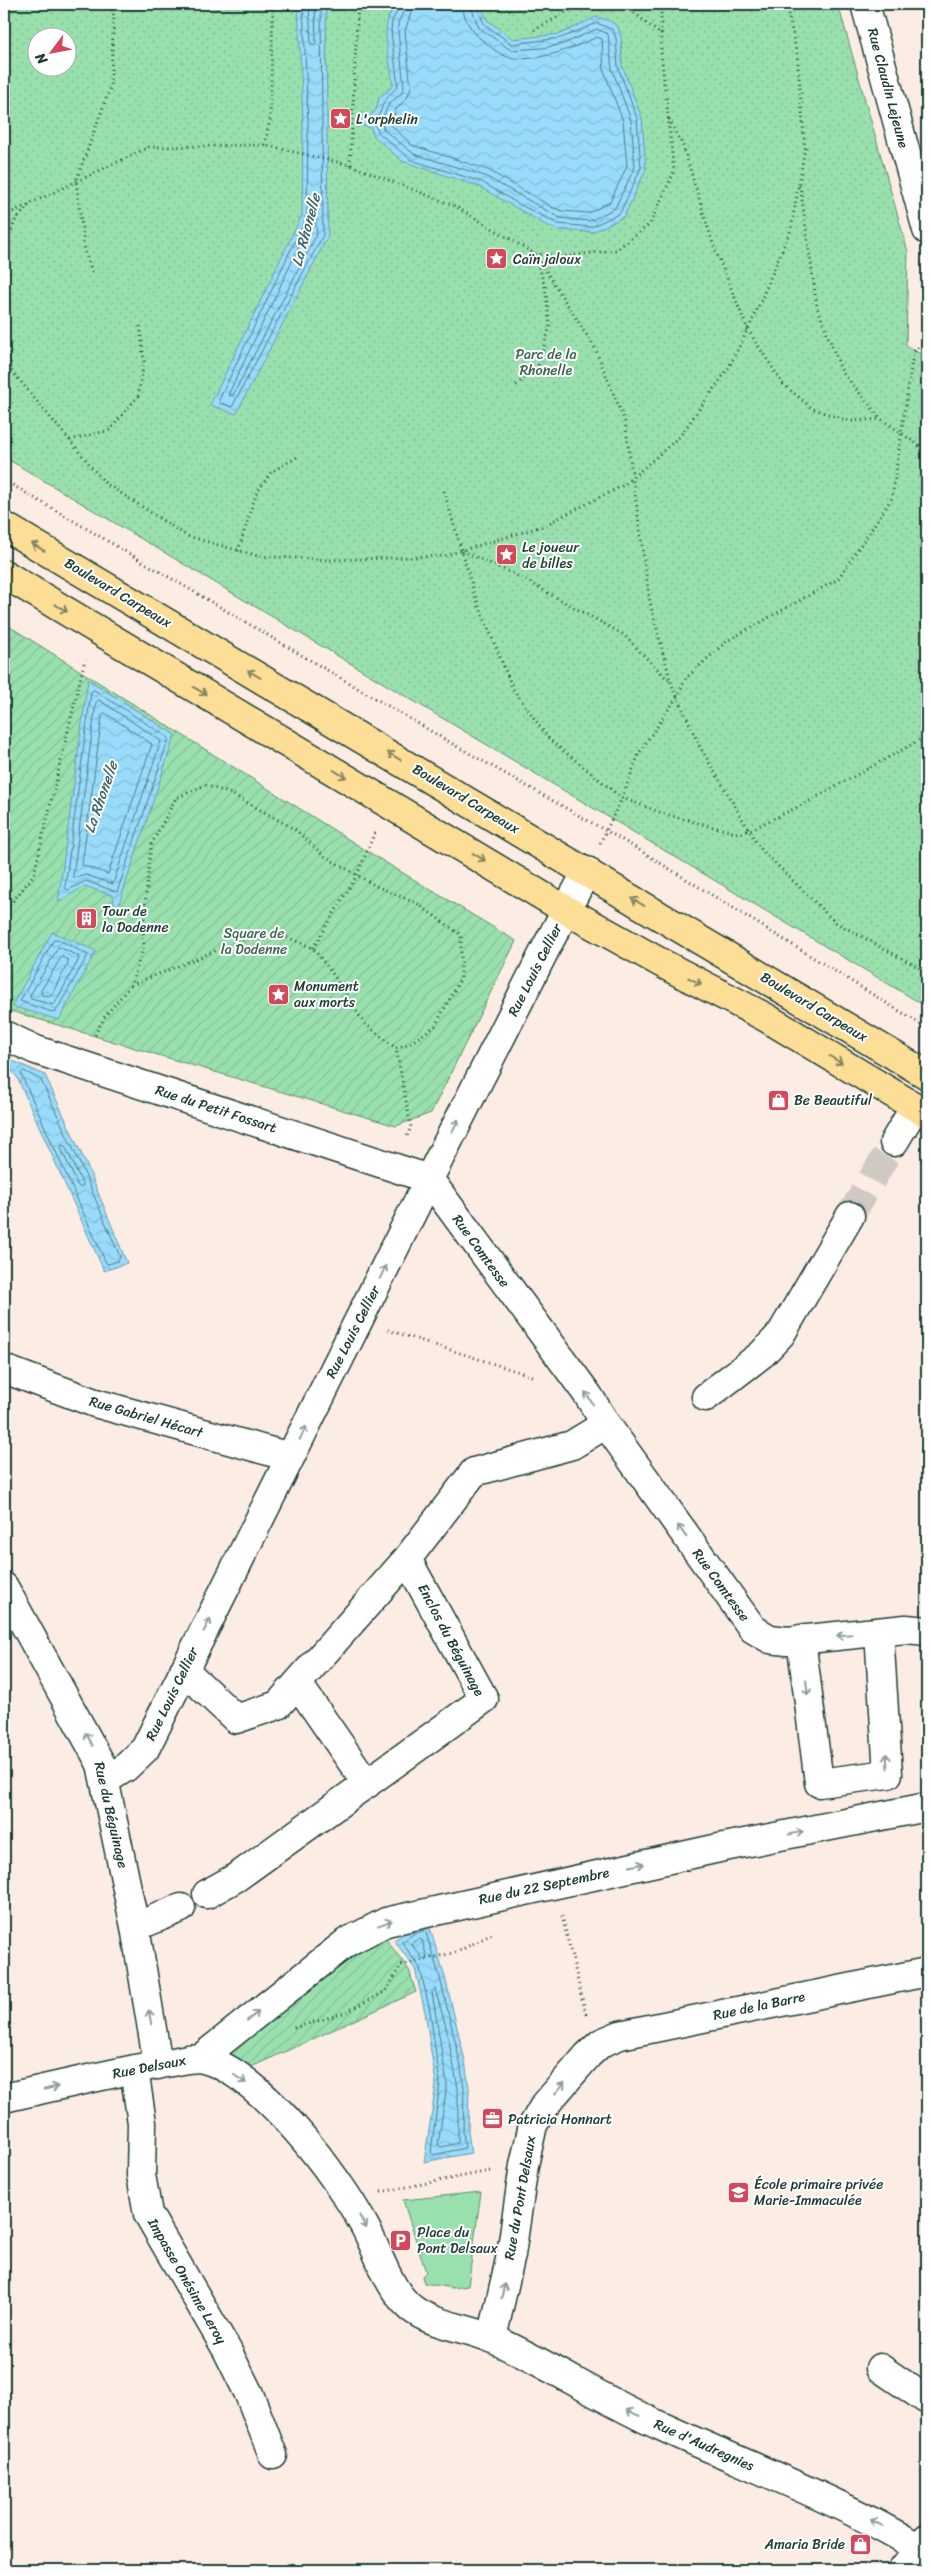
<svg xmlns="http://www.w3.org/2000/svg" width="931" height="2574" font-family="Sriracha,sans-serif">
  <defs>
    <pattern id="park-dots" width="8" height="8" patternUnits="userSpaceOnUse" patternTransform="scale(1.25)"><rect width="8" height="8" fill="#9ae0ae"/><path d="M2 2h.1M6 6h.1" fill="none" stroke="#84c196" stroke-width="1.8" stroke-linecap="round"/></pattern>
    <pattern id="garden-furrows" width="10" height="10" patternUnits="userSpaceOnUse" patternTransform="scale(1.25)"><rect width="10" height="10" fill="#9ae0ae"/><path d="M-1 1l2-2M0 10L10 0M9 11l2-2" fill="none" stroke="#84c196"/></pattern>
    <pattern id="water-waves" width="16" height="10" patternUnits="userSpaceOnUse" patternTransform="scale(1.25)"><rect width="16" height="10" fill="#99dbfb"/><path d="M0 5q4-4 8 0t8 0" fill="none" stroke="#83bdd8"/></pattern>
  </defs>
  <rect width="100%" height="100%" fill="#fbece4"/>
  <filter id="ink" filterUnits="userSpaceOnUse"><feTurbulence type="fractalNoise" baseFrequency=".02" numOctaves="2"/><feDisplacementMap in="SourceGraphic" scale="10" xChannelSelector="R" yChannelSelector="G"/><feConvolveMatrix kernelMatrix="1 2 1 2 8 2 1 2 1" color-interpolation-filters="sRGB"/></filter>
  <g filter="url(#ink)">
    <path fill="#9ae0ae" stroke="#5c8e71" d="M 481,2192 L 468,2286 L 453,2288 L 424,2283 L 422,2276 L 426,2272 L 403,2200 Z"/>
    <path fill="url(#park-dots)" stroke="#5c8e71" fill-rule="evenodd" d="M 4,4 L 838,4 L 908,252 L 906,345 L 927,358 L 927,1007 L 4,457 ZM 38,38 L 68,38 L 68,68 L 38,68 Z"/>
    <path fill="url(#garden-furrows)" stroke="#5c8e71" d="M 4,623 L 383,861 L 516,941 L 431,1113 L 396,1126 L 4,1009 Z
      M 383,1935 L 409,1970 L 416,1992 L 249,2068 L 221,2051 L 370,1937 Z"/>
    <path fill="url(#water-waves)" stroke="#689cab" d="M 298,4 L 326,4 L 328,236 L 236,414 L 210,405 L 302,215 L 303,122 Z
      M 397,4 L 480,4 L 487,20 L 513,39 L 560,34 L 596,17 L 610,21 L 618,27 L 621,37 L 622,65 L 642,118 L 646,169 L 624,217 L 592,232 L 558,230 L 544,224 L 480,187 L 402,161 L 374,136 L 371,128 L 360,125 L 361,119 L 368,119 L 376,110 L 379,98 L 393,86 C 391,59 376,26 397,4 Z
      M 88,679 L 175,735 L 116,913 L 113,896 L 85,886 L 58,902 Z
      M 52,932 L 96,951 L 59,1020 L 12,1006 Z
      M 4,1057 L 45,1075 L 88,1168 L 127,1263 L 104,1271 L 17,1077 L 4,1062 Z
      M 429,1924 L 445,1977 L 465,2061 L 469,2088 L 468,2131 L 471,2153 L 424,2162 L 436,2084 L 425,2012 L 415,1969 L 394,1940 L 411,1929 Z"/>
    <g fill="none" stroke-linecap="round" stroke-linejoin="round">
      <path stroke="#507c84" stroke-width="1" d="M 303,4 L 308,122 L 307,216 L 219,400 L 220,403 L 232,407 L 323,235 L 321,4
        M 309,4 L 311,43 L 313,45 L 316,43 L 315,4
        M 401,4 L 392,21 L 391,31 L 398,86 L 384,101 L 380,113 L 373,121 L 379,133 L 411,160 L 482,182 L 517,203 L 558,224 L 591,227 L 620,213 L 641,168 L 637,118 L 618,67 L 616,38 L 613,30 L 597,23 L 561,38 L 512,44 L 484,24 L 476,4
        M 407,4 L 398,23 L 398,31 L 404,87 L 402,93 L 389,104 L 381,121 L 384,130 L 414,154 L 485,176 L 560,218 L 590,221 L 615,208 L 635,167 L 631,120 L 612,69 L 608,34 L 597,29 L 563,44 L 542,48 L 511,50 L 479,28 L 470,4
        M 414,4 L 405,31 L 411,88 L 407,98 L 396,109 L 391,125 L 412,145 L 488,170 L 552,207 L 562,211 L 589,213 L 610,202 L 627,166 L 623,121 L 604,71 L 602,39 L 597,37 C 574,48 534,64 508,57 C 498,54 490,46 482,40 C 471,31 463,18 462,4
        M 315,218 L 317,234 L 233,395 L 230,396 L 229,393 L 312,220 Z
        M 94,690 L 169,738 L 117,892 L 86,881 L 68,890 L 65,888 L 91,692 Z
        M 99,700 L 161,741 L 113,884 L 86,875 L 75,878 L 73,876 L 96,703 Z
        M 105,713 L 152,744 L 108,874 L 82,865 L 102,716 Z
        M 57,939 L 88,955 L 55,1013 L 20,1001 L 53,941 Z
        M 59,947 L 78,956 L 79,959 L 54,1005 L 31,999 L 30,996 Z
        M 62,957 L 68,960 L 68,963 L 51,996 L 42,995 L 41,991 Z
        M 24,1071 L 41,1080 L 83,1170 L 120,1257 L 118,1261 L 108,1264 L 106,1263 L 21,1074 Z
        M 62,1145 L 65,1146 L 83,1185 L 81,1188 L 78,1186 L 61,1148 Z
        M 423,1931 L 426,1933 L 440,1978 L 460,2062 L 464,2088 L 463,2131 L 465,2148 L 433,2155 L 431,2152 L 440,2083 L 430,2011 L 420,1968 L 402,1942 L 413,1934 Z
        M 419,1939 L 422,1940 L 427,1958 L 425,1961 L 411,1944 Z
        M 435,1989 L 446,2027 L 458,2088 L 458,2143 L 441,2147 L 438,2145 L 447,2084 L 432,1992 Z"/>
      <path stroke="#cfc9c1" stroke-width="28" stroke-dasharray="28 14" stroke-linecap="butt" d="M 850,1216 L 894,1142"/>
      <defs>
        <path id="minor" d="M 865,4 L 927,230
          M 4,1035 L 36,1050 L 429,1179 L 588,1395 L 606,1424 L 753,1629 L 770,1639 L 787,1641 L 906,1629 L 927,1631
          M 894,1142 L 915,1107
          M 4,1369 L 95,1403 L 290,1457
          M 706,1397 L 762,1354 L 781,1334 L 850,1216
          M 4,1587 L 101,1764 L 135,1927 L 158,2065
          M 801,1639 L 819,1783 L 888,1774 L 879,1632
          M 184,1670 L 236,1719 L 278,1705 L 407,1559 L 474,1472 L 572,1445 L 606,1424
          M 298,1684 L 367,1784
          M 106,1780 L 125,1768 L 145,1749 L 429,1179 L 549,942 L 587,871
          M 207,1894 L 237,1877 L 484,1699 L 407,1559
          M 135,1927 L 181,1908
          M 201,2058 L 347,1942 L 386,1922 L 719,1848 L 927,1807
          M 134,2069 L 142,2123 L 141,2175 L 148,2214 L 227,2350 L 249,2394 L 273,2455
          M 4,2098 C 58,2086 111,2073 166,2063 C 177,2062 193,2056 204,2059 C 261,2074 338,2176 365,2227 C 379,2253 388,2289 411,2308 C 434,2326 467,2327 493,2339 C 552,2366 606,2402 665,2428 C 750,2467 838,2499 919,2548
          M 492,2338 L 511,2255 L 524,2165 L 533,2125 L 544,2106 L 588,2055 L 601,2043 L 620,2035 L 927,1972
          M 880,2368 L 927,2400
          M 902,2570 L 927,2538"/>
        <path id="major" d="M 4,526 L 927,1075
          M 4,574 L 566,910 L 665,965 L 765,1017 L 927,1114"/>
      </defs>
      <use href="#minor" stroke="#1f3d34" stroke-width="31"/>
      <use href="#major" stroke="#1f3d34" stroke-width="31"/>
      <path stroke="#1f3d34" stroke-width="3" stroke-dasharray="1 4" stroke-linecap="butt" d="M 617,4 L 626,6 L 660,34
        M 534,30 L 581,4
        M 669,119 L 683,146 L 713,244 L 748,330 L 783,384 L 813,409 L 849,421 L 881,419
        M 265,145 L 270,119 L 273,4
        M 350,165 L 358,4
        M 800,185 L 817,307 L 842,372 L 881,419 L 927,451
        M 4,216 L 149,147 L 265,145 L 350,165 L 455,206 L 535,254 L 567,256 L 616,250 L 650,224 L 674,172 L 661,52 L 661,4
        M 4,249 L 15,221 L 29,205
        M 92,272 L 85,252 L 76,181 L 110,88 L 114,16 L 110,4
        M 4,323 L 11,369
        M 4,364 L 11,370 L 105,483 L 187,536 L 258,556 L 331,560 L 444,556 L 543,526 L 624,485 L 680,436 L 728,369 L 754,317 L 791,229 L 805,148 L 797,53 L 786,4
        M 516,385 L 538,366 L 550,326 L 545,287 L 535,254 L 595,348 L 625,422 L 650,603 L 671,683 L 700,747 L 759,847 L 835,922 L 927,972
        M 70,440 L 110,430 L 138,396 L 144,361 L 140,325
        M 4,480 L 451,743 L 631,845 L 927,1028
        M 444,491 L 475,596 L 513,689 L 549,739 L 622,798 L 665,814 L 736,833 L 750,830 L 804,804 L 927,736
        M 238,551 L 256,494 L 271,472 L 299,456
        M 462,551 L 514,574 L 624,635 L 670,682
        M 600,843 L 622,798 L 639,753 L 677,697 L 686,678 L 727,641 L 838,579 L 892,498 L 913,353 L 927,338
        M 4,913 L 34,874 L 85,659
        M 313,948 L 357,875 L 375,832
        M 131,985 L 245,939 L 286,937 L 313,948 L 332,973 L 364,1023 L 396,1048
        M 95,1035 L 105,1016 L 131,985 L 144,946 L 143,925 L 151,845 L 176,798 L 205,785 L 232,794 L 296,830 L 324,856 L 376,886 L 418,904 L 461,935 L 461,978 L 435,1026 L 409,1044 L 396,1048 L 411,1127 L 406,1139
        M 388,1330 L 535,1377
        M 562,1916 L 586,2014
        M 294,2028 L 344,2013 L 386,1991 L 401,1965 L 457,1952 L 494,1933
        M 381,2192 L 490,2171"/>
      <use href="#minor" stroke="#fff" stroke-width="28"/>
      <use href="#major" stroke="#fdde96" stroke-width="28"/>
    </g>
    <defs><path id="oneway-shaft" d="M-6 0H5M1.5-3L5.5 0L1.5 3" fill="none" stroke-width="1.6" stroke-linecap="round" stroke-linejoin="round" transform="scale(1.25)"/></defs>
    <g stroke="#838560">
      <use href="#oneway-shaft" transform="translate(38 547) rotate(-149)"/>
      <use href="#oneway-shaft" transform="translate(61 608) rotate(31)"/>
      <use href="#oneway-shaft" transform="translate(254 674) rotate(-149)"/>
      <use href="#oneway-shaft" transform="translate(200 691) rotate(31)"/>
      <use href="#oneway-shaft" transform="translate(394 756) rotate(-149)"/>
      <use href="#oneway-shaft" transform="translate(340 774) rotate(31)"/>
      <use href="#oneway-shaft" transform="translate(479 857) rotate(31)"/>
      <use href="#oneway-shaft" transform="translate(638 902) rotate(-149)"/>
      <use href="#oneway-shaft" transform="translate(695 981) rotate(27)"/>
      <use href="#oneway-shaft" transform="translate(836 1060) rotate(31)"/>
    </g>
    <g stroke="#8f9e9a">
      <use href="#oneway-shaft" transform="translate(455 1126) rotate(-63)"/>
      <use href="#oneway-shaft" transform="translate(383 1272) rotate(-64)"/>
      <use href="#oneway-shaft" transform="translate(589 1398) rotate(-123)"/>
      <use href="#oneway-shaft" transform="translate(303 1433) rotate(-63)"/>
      <use href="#oneway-shaft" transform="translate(682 1531) rotate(-125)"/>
      <use href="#oneway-shaft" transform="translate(207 1625) rotate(-63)"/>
      <use href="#oneway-shaft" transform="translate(844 1635) rotate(175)"/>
      <use href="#oneway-shaft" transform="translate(807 1688) rotate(83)"/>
      <use href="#oneway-shaft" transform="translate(89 1739) rotate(-119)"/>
      <use href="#oneway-shaft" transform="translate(887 1761) rotate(-94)"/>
      <use href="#oneway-shaft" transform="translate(796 1833) rotate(-11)"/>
      <use href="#oneway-shaft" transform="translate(637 1865) rotate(-12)"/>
      <use href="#oneway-shaft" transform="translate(385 1923) rotate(-20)"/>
      <use href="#oneway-shaft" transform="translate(253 2016) rotate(-38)"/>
      <use href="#oneway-shaft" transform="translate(150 2017) rotate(-100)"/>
      <use href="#oneway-shaft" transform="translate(240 2079) rotate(35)"/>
      <use href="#oneway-shaft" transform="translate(51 2088) rotate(-13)"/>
      <use href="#oneway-shaft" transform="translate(560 2088) rotate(-50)"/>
      <use href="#oneway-shaft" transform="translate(363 2222) rotate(61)"/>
      <use href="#oneway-shaft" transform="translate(503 2291) rotate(-77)"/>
      <use href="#oneway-shaft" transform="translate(633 2413) rotate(-155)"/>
      <use href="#oneway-shaft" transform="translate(877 2523) rotate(-151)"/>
    </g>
  </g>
  <defs>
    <symbol id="sight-square" viewBox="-11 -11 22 22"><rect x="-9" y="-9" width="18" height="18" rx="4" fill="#d1495b" stroke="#fff"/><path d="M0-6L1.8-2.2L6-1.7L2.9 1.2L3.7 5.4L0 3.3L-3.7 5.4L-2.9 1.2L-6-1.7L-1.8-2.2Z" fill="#fff"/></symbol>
    <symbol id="building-square" viewBox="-11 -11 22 22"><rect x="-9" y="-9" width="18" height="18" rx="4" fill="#d1495b" stroke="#fff"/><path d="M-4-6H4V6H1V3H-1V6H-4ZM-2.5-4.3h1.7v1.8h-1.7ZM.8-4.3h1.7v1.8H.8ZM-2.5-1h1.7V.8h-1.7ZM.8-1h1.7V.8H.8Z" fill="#fff"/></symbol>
    <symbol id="shop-square" viewBox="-11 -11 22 22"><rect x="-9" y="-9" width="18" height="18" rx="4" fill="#d1495b" stroke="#fff"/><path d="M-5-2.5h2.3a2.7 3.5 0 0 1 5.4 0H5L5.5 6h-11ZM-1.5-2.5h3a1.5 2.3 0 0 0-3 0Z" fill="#fff"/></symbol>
    <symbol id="office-square" viewBox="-11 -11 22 22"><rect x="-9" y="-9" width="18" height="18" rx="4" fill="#d1495b" stroke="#fff"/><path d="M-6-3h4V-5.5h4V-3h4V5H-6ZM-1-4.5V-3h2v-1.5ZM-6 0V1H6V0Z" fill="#fff"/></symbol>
    <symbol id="school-square" viewBox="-11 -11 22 22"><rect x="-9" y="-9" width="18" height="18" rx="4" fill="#d1495b" stroke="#fff"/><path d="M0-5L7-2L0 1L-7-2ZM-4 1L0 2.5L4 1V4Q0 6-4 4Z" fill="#fff"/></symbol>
    <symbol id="parking-square" viewBox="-11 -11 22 22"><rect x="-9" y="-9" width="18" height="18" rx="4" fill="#d1495b" stroke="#fff"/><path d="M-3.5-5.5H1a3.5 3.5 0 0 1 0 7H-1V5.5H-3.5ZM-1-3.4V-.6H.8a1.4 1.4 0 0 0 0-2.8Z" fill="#fff"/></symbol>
  </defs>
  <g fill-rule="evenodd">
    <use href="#sight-square" x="328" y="106" width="25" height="25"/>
    <use href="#sight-square" x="484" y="246" width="25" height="25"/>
    <use href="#sight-square" x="494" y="542" width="25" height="25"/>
    <use href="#building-square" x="74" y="906" width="25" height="25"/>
    <use href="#sight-square" x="266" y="982" width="25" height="25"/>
    <use href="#shop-square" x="766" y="1088" width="25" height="25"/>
    <use href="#office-square" x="480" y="2106" width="25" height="25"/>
    <use href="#school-square" x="726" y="2180" width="25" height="25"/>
    <use href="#parking-square" x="388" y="2228" width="25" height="25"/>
    <use href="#shop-square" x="848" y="2532" width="25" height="25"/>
  </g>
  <g text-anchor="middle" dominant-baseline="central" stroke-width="4" stroke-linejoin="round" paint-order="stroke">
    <g font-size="14" fill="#1f3d34" stroke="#fff">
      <text transform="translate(888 88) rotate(75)">Rue Claudin Lejeune</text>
      <text transform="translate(118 593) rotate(31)">Boulevard Carpeaux</text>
      <text transform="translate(466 799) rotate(31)">Boulevard Carpeaux</text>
      <text transform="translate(535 970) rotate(-63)">Rue Louis Cellier</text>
      <text transform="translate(814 1007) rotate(31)">Boulevard Carpeaux</text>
      <text transform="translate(216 1109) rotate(18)">Rue du Petit Fossart</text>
      <text transform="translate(481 1251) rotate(54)">Rue Comtesse</text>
      <text transform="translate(353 1332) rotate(-63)">Rue Louis Cellier</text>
      <text transform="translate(146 1417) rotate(16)">Rue Gabriel Hécart</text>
      <text transform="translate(721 1585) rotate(54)">Rue Comtesse</text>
      <text transform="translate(451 1640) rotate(62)">Enclos du Béguinage</text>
      <text transform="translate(172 1694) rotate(-64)">Rue Louis Cellier</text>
      <text transform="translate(111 1815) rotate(77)">Rue du Béguinage</text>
      <text transform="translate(544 1886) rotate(-12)">Rue du 22 Septembre</text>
      <text transform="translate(759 2006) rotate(-12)">Rue de la Barre</text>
      <text transform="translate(149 2067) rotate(-11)">Rue Delsaux</text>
      <text transform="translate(520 2198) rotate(-80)">Rue du Pont Delsaux</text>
      <text transform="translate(187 2281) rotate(60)">Impasse Onésime Leroy</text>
      <text transform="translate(704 2445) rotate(24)">Rue d'Audregnies</text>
    </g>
    <g font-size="14" fill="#1f3d34" stroke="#fff" text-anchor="start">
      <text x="356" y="119">L'orphelin</text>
      <text x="513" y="259">Caïn jaloux</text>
      <text x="522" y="547">Le joueur<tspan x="522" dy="16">de billes</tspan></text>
      <text x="102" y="911">Tour de<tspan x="102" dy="16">la Dodenne</tspan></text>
      <text x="294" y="986">Monument<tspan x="294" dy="16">aux morts</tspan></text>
      <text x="794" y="1100">Be Beautiful</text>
      <text x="508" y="2119">Patricia Honnart</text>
      <text x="754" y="2184">École primaire privée<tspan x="754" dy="16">Marie-Immaculée</tspan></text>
      <text x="417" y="2232">Place du<tspan x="417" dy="16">Pont Delsaux</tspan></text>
      <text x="845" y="2544" text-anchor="end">Amaria Bride</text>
    </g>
    <g font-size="14" fill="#3e6652" stroke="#fff">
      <text x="546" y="354">Parc de la<tspan x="546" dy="16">Rhonelle</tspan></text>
      <text x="254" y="933">Square de<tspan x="254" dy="16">la Dodenne</tspan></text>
    </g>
    <g font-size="15" font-style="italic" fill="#3e6466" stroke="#fff">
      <text transform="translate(306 230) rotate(-75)">La Rhonelle</text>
      <text transform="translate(101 797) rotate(-71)">La Rhonelle</text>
    </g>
  </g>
  <rect width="931" height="2574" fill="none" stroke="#fff" stroke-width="20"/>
  <rect x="10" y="10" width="911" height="2554" fill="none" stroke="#1f3d34" stroke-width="2" filter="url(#ink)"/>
  <g transform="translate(52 52) rotate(238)"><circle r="24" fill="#ffffff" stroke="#a5b1ae"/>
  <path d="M0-4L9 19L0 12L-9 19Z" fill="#d1495b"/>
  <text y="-8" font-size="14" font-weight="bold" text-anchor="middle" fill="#1f3d34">N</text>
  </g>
</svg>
